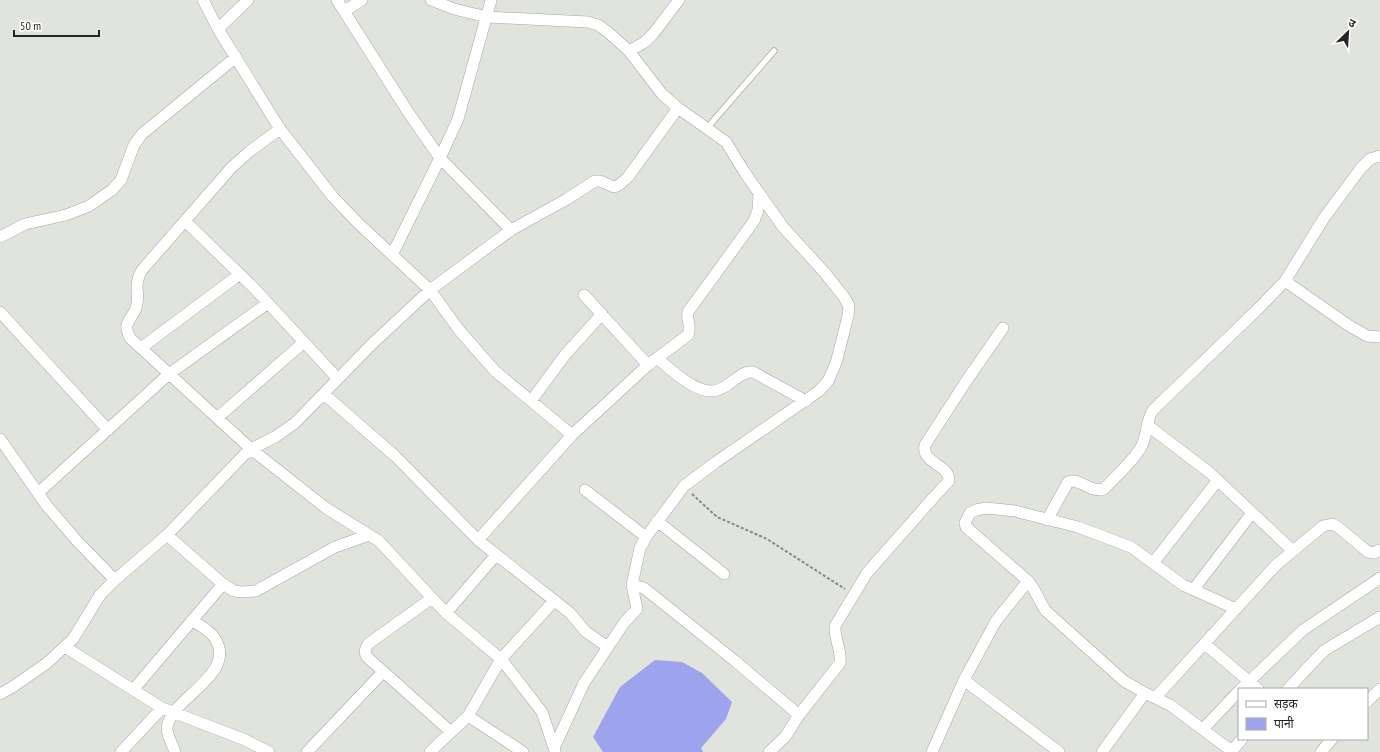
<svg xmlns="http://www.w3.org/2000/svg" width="1380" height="752" font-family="'PT Sans Narrow','Noto Sans Devanagari',sans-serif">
  <rect width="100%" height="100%" fill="#e0e4dd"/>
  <path fill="#9da3ec" d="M 655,660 L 682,662 L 702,673 L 732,702 L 726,719 L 701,748 L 703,752 L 603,752 L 593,737 L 620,687 Z"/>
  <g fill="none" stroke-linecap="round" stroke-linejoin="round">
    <defs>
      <path id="service" d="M 707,128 L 774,51"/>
      <path id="minor" d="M 203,0 L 218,29 L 280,129 L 333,197 L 359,224 L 430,290 L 459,330 L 495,371 L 572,435
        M 337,0 L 408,112 L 440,158 L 511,230
        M 431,0 L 454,9 L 487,17 L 588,22 L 598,25 L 608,32 L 629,51 L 662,94 L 678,108 L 726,142 L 745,173 L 783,227 L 825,273 L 844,297 L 849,306 L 848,316 L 836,363 L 828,381 L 819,391 L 716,462 L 684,486 L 646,537 L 640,548 L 632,585 L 637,609 L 624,623 L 584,683 L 554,748
        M 344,11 L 362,0
        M 218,29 L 248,0
        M 629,51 L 645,42 L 653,34 L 679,0
        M 280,129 L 250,151 L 231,168 L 142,270 C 132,286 141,294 136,308 C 134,314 129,319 127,325 C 126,330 128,334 130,338 L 251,449 L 326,508 L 379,541 L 446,613 L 501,659 L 542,712 L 555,751
        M 185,221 L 254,288 L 338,379
        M 0,237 L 25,224 L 66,215 L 89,206 L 112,190 L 121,180 L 134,145 L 142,134 L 236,57
        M 392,255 L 440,158 L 458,119 L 491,0
        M 1285,281 L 1348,325 L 1367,336 L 1380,337
        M 584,295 L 648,365
        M 0,312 L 108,430
        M 141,348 L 240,274
        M 657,358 C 670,369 694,392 712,391 C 720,391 728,385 734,380 C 740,376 745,371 753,372 L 806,401
        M 324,394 L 395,456 L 478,540 L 570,613 L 586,632 L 608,647
        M 531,401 L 565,355 L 602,314
        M 217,418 L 304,342
        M 1147,425 L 1209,472 L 1293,551
        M 0,439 L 47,506 L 78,542 L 115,580
        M 585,490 L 646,537
        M 38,493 L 169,374 L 268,303
        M 1047,520 L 1068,482 C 1080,477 1091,494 1104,489 C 1114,478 1132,462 1140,449 C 1148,437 1145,422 1153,410 L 1259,308 L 1285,281 L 1324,218 L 1361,168 L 1370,159 L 1380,156
        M 657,521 L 724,574
        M 167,535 L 223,584 L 234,591 L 242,592 L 256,591 L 335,547 L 369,535
        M 478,540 L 572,435 L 648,365 L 688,335 C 692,324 686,321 688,312 L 754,221 L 758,210 L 759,194
        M 1153,563 L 1218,480
        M 632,585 L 644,588 L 735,661 L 799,715
        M 1193,590 L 1252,513
        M 432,598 L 368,644 C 365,649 364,652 367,657 L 451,732
        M 446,613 L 496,555
        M 1205,644 L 1258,689
        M 65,647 L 162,708 L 243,739 L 269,752
        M 964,680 L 1059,752
        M 1241,689 L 1303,630 L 1380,578
        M 1288,689 L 1314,661 L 1325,650 L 1380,617
        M 133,690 L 223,584
        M 0,694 L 14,686 L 47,663 L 73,639 L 100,595 L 115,580 L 167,535 L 244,455 L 251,449 L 275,437 L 295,423 L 371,345 L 430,290 L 511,230 L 567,199 L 595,181 L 600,181 L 614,187 L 619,185 L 628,177 L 678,108
        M 1155,698 L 1276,565 L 1323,526 L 1332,524 L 1338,527 L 1368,552 L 1374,553 L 1380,550
        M 1367,702 L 1380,689
        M 468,716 L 523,752
        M 1203,729 L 1239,691
        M 1232,751 L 1242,739
        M 121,752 L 162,708
        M 175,752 C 173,745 167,736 167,729 C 168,698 240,675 214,637 C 209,630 199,625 192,620
        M 307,752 L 383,672
        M 430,752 L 468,716 L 501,659 L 554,601
        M 769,752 L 785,737 L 799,715 L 840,663 C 842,650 834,639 835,626 L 867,573 L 934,497 L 949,481 C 950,464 921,464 925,445 L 965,383 L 1003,328
        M 932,752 L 964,680 L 996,621 L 1028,581
        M 1102,752 L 1145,693
        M 1233,752 L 1170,705 L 1145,693 L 1124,681 L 1046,611 C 1039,602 1036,590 1028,581 L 966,527 L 965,523 L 970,513 L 976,510 L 986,508 L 1015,511 L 1078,527 L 1131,547 L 1183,585 L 1236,609
        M 1321,752 L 1332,739"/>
    </defs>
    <use href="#service" stroke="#a5a8a2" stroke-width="7"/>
    <use href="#minor" stroke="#a5a8a2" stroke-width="12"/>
    <path stroke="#868984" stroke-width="2" stroke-dasharray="3 2" stroke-linecap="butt" d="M 692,494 L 717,517 L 767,539 L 845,589"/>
    <use href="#service" stroke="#fff" stroke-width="5.5"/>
    <use href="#minor" stroke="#fff" stroke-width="11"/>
  </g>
  <rect x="1238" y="688" width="130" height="52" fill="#ffffff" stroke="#a7a8a7"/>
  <rect x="1246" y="701" width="20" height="6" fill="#ffffff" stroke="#a7a8a7"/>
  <text x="1274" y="708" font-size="12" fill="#242523">सड़क</text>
  <rect x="1246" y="718" width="20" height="12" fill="#9da3ec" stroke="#a7a8a7"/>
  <text x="1274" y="728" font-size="12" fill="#242523">पानी</text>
  <g transform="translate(1348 32) rotate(25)" stroke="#ffffff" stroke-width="3" paint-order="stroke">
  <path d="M0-3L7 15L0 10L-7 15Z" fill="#242523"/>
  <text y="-6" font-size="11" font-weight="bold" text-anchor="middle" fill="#242523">उ</text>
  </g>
  <path d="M14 30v6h85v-6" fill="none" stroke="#242523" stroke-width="2"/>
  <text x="20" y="30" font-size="12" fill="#242523" stroke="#ffffff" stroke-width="3" paint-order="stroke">50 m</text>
</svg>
